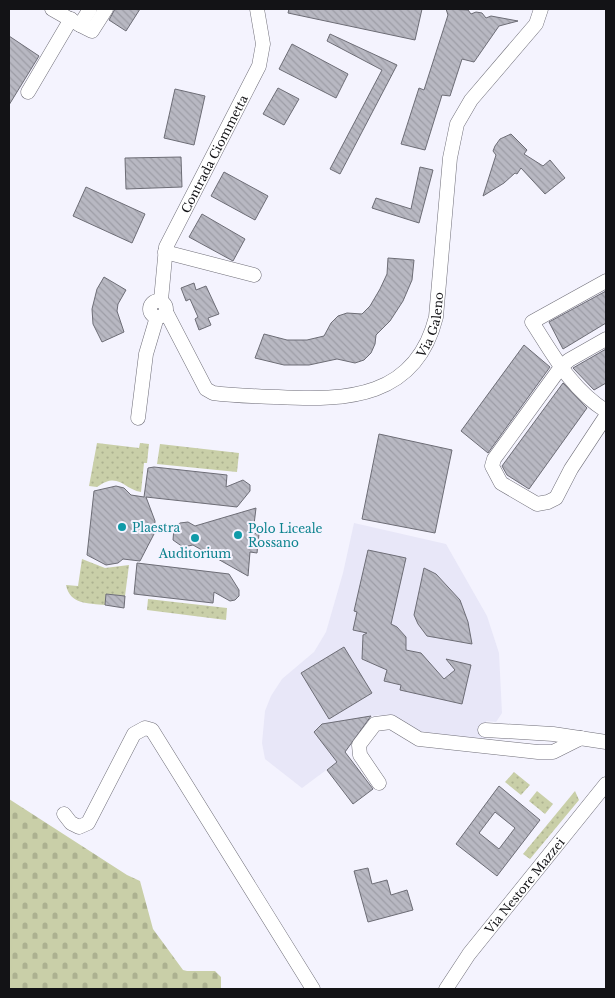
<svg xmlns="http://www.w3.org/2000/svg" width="615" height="998" font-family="'Libre Baskerville',serif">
  <defs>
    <pattern id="grass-dots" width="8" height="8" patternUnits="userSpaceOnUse" patternTransform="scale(1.25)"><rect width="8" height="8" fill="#c9cfa8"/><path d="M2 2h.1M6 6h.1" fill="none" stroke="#acb190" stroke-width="1.8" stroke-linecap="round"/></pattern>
    <pattern id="cemetery-stones" width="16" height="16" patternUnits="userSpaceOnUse" patternTransform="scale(1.25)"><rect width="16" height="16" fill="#c9cfa8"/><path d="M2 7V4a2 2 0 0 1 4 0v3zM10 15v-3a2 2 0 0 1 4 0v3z" fill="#acb190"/></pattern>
    <pattern id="building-back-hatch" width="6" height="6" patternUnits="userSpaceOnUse" patternTransform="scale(1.25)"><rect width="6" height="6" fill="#b8b8c2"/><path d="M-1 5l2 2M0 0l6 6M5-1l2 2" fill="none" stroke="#9d9da6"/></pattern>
  </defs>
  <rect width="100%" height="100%" fill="#f4f3fe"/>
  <path fill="#e8e7f8" d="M 354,523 L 446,544 L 487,616 L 499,653 L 502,713 L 496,722 L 486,721 L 485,742 L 422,734 L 393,717 L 378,715 L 322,724 L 314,732 L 337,762 L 302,788 L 265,759 L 262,743 L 265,711 L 271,696 L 282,679 L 314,652 L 326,632 L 343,573 Z"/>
  <path fill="url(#grass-dots)" d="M 97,443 L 139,448 L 140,443 L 149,444 L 147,463 L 144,463 L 141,492 C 123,489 119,471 97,487 L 89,486 Z
    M 160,444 L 239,453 L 237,472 L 157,464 Z
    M 82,559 L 105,568 L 129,565 L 125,596 L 107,594 L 105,605 C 88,603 70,605 66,585 L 78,586 Z
    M 148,599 L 227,608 L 226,620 L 147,610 Z
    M 514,772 L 530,785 L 521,795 L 505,782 Z
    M 537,791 L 553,804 L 545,814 L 529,801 Z
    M 575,791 L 579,800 L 530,859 L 523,854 Z"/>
  <path fill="url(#cemetery-stones)" d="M 9,799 L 127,875 L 140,881 L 153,929 L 183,970 L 187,971 L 215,971 L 221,977 L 221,989 L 9,989 Z"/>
  <path fill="url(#building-back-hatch)" stroke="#6d6d76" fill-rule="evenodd" d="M 115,9 L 140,9 L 126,31 L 109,20 Z
    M 289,9 L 422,9 L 415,40 L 288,13 Z
    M 446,9 L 468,10 L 471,14 L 476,12 L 482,13 L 486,18 L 491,16 L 518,21 L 499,26 L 474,62 L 462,59 L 450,96 L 442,95 L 425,150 L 401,144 L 419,88 L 424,90 L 448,15 Z
    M 330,34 L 397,65 L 340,174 L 330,169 L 382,70 L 327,41 Z
    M 9,36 L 39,56 L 9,105 Z
    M 292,44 L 348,74 L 336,98 L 279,69 Z
    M 278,88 L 299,99 L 284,125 L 263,114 Z
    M 175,89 L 205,96 L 194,145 L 164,138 Z
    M 511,134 L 527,150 L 524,154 L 543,166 L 550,160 L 565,178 L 545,194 L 521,168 L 517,174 L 515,173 L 504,183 L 483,196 L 496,155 L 493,151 L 495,146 L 500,139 Z
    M 181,157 L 182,187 L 126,189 L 125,158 Z
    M 420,167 L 433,170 L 419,223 L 372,208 L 376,198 L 411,209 Z
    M 224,172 L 268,196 L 255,220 L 211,196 Z
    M 86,187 L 145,214 L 132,243 L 73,216 Z
    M 202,214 L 245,239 L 233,261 L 189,237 Z
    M 388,258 L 414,260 L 412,280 L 403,301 L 390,321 L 376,335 L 375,344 L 371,353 L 364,360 L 355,363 L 337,359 L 309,365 L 284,365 L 255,358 L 264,334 L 287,340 L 307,340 L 324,336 L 331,323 L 338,316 L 347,313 L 362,314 L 370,306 L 380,289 L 387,274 Z
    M 104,277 L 126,290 L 118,304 L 117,311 L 124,332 L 102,342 L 93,324 L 92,309 L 97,289 Z
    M 194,283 L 196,290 L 206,286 L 219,314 L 208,318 L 211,325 L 199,330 L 195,319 L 198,317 L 190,299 L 186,301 L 181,288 Z
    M 606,291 L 606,323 L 563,349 L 549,322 Z
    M 524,345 L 550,367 L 488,453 L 461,431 Z
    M 606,349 L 606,383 L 594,390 L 573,368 Z
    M 563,383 L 587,408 L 529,489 L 507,475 L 502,466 Z
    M 379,434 L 452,450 L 435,533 L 362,519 Z
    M 154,467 L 227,475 L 226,487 L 243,480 L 250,485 L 250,491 L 237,507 L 146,497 L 155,521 L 154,534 L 140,561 L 123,559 L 118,563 L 106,565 L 87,555 L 94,491 L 116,486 L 124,488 L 131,495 L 144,497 L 148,468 Z
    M 256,508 L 253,533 L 259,534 L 257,553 L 250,552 L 248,576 L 193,545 L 183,547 L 173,540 L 174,528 L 180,523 L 188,522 L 195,526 Z
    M 368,550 L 406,558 L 391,624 L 397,627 L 406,637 L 406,650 L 421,653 L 444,679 L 455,670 L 446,659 L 471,665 L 462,704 L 400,690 L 401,685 L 384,681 L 387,670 L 362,659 L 363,635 L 367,633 L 353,630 L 357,612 L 354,611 Z
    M 137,563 L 229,574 L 239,590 L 239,596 L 235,600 L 230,601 L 214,592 L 213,603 L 134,594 Z
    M 424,568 L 436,574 L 460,600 L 468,622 L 472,644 L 427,636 L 418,624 L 414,615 Z
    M 106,594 L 125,596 L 124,608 L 105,605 Z
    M 344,647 L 372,693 L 329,719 L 301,673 Z
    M 371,716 L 345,752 L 373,789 L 353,804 L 327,770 L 337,762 L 314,732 L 322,724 Z
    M 499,786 L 540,820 L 497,876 L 456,844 ZM 495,812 L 515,828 L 499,849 L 479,833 Z
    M 368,868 L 372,884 L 387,880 L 391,895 L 407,890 L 413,910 L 368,922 L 354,871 Z"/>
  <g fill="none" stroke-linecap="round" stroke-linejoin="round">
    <defs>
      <g id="minor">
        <path d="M 52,9 L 80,25 L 90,9"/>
        <path d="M 80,25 L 92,31 L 106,9"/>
        <path d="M 28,92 L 71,19"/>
        <path d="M 165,252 L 254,275"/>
        <path d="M 606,281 L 532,322 C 554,356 571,389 606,411"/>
        <path id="s1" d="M 161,300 L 166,247 L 259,66 L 263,44 L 257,9"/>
        <circle cx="158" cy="309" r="8"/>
        <path id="s2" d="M 166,312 L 206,389 L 213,393 C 234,396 256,396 278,397 C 347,401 416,398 436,317 L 450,158 L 457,124 L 471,100 L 536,24 L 541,9"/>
        <path d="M 606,339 L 569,360 L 561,367 L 494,459 L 492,466 L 501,483 L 537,504 L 548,502 L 556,498 L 571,469 L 606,416"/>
        <path d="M 138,418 L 146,354 L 157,317"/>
        <path d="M 485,730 L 553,734 L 606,742"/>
        <path d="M 379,783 L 360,755 L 359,745 L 375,724 L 391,722 L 419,739 L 538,752 L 553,752 L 581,738"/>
        <path d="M 64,814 L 71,823 L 79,827 L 88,823 L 134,734 L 145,728 L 152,730 L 313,989"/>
        <path id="s3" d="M 446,989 L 469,954 L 606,784"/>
      </g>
    </defs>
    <use href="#minor" stroke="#706f79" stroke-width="15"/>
    <use href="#minor" stroke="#fff" stroke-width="14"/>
  </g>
  <g fill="#0f9aa8" stroke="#f4f3fe" stroke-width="2">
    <circle cx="122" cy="527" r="5"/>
    <circle cx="238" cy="535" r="5"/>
    <circle cx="195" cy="538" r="5"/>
  </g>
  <g text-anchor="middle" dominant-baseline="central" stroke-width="4" stroke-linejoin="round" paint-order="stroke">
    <g font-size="12" fill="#131316" stroke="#f4f3fe">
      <text stroke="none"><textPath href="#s1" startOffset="158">Contrada Ciommetta</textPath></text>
      <text stroke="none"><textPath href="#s2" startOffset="348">Via Galeno</textPath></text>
      <text stroke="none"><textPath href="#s3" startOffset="130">Via Nestore Mazzei</textPath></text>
    </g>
    <g font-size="12" fill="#0d838f" stroke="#f4f3fe" text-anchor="start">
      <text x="132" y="527">Plaestra</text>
      <text x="248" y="528">Polo Liceale<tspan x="248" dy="14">Rossano</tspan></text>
      <text x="195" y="553" text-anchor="middle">Auditorium</text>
    </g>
  </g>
  <rect width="615" height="998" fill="none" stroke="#131316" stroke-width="20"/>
</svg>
